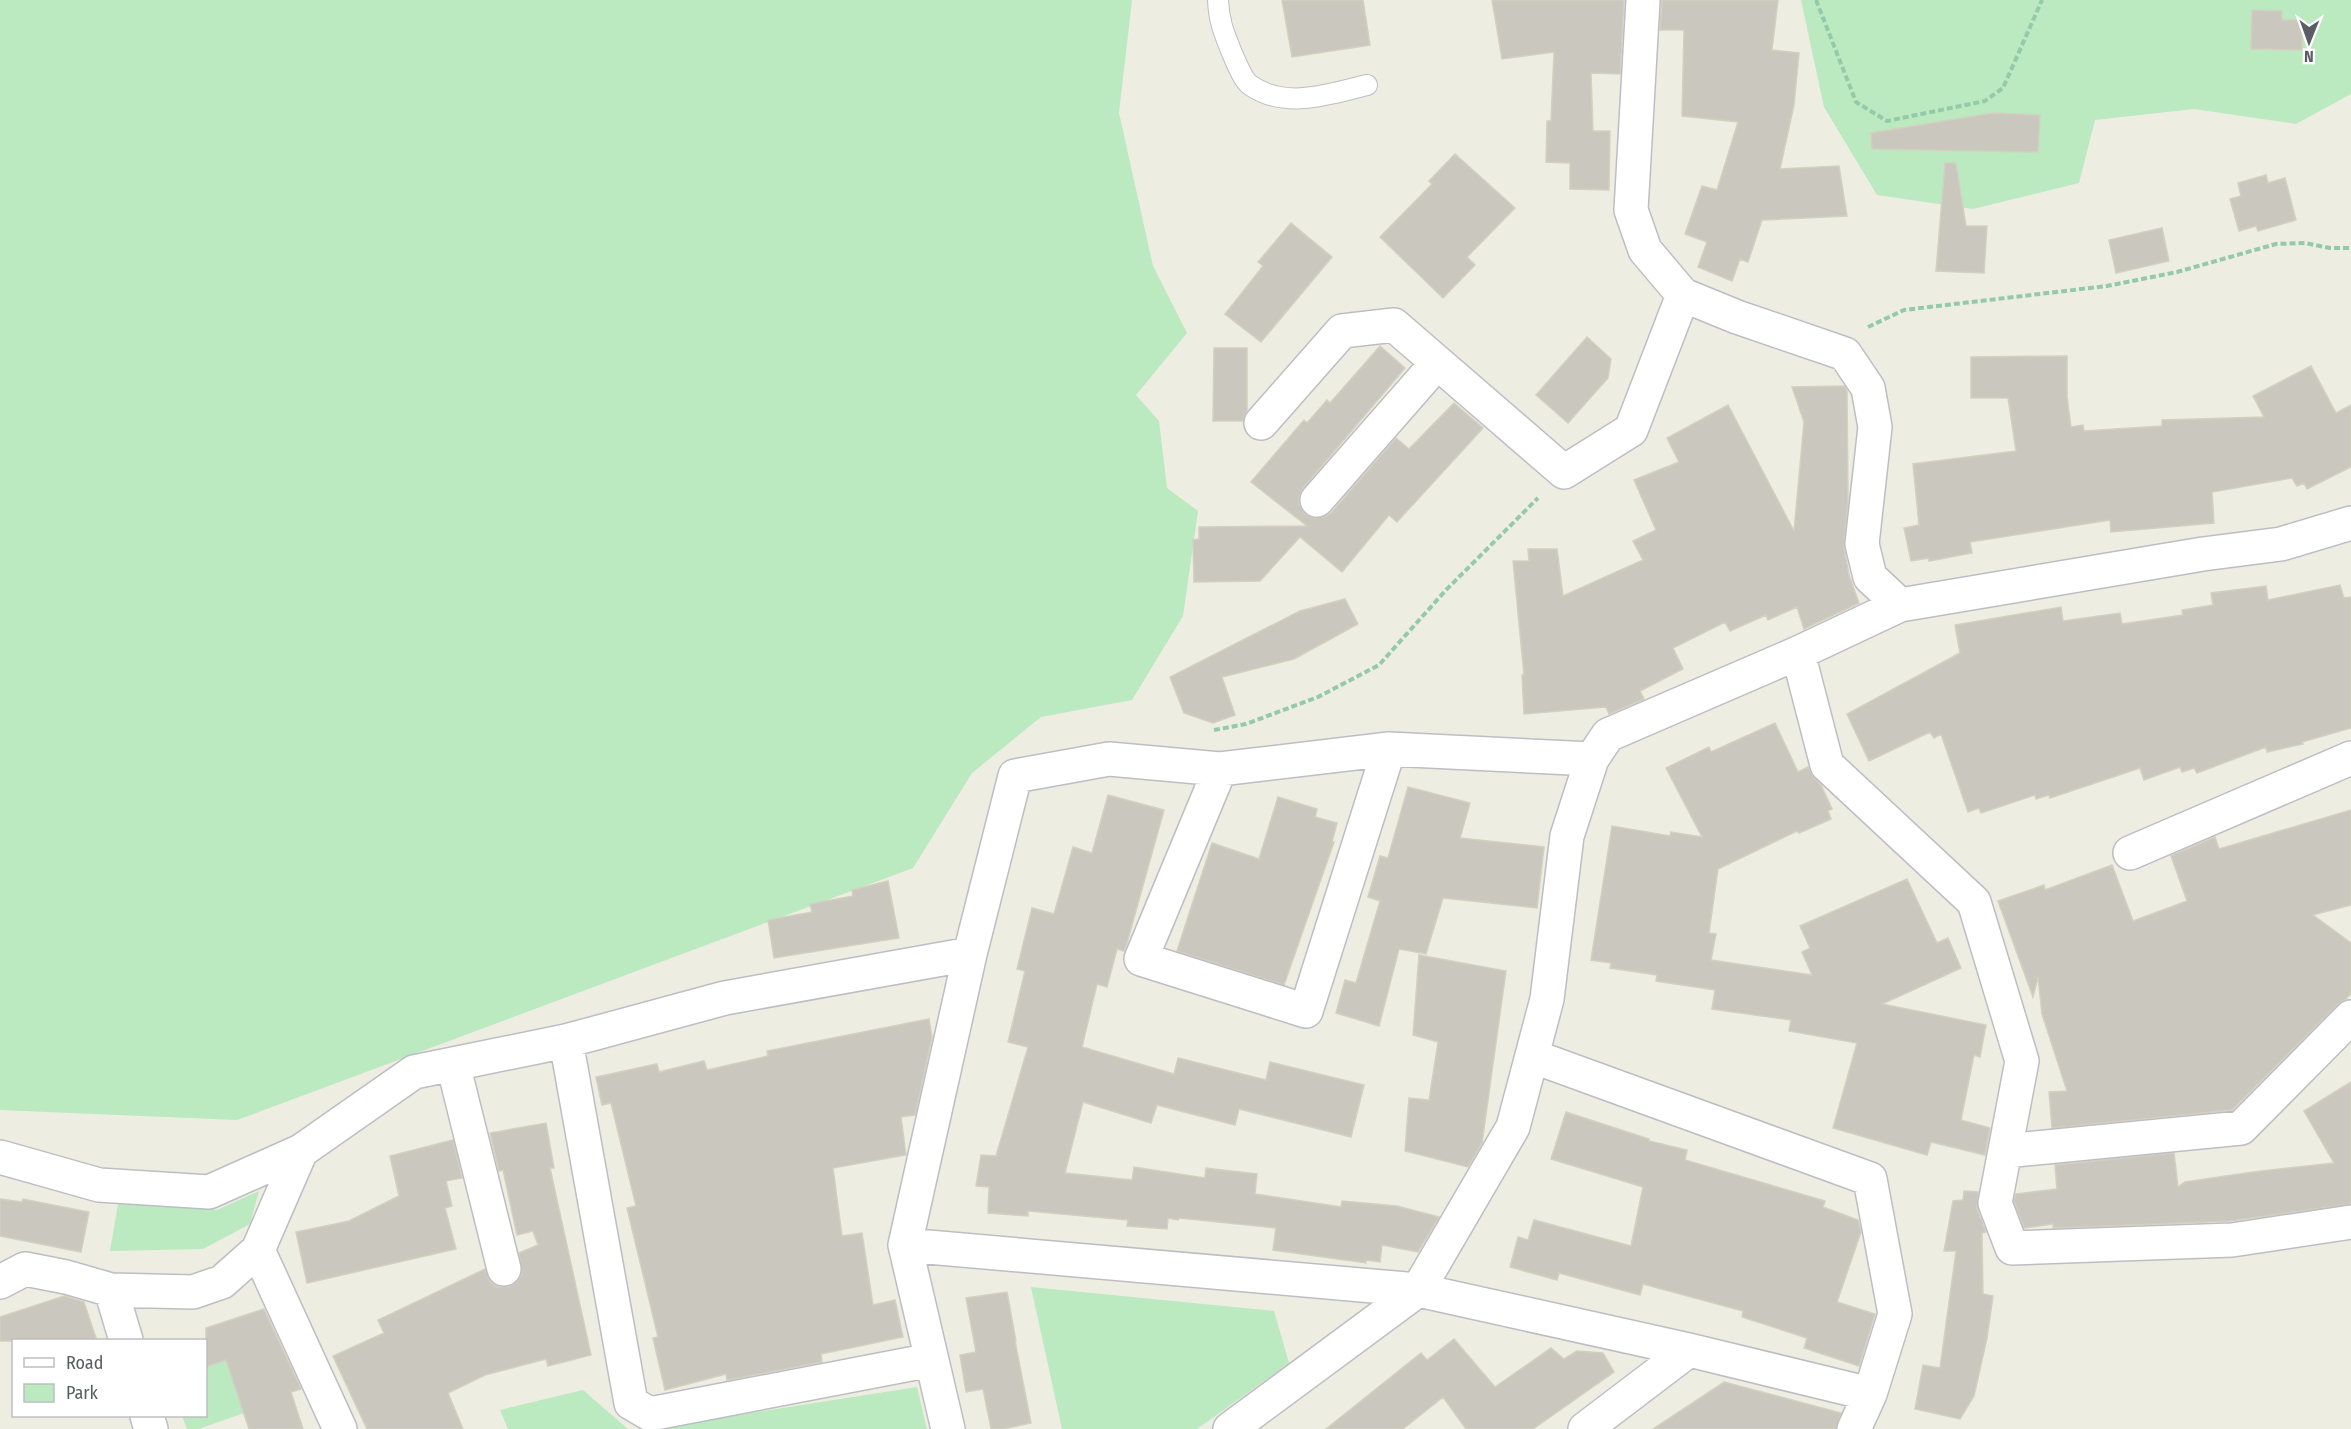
<svg xmlns="http://www.w3.org/2000/svg" width="2351" height="1429" font-family="'Fira Sans Condensed',sans-serif">
  <rect width="100%" height="100%" fill="#eeede1"/>
  <path fill="#bbe9c0" d="M 0,0 L 1132,0 L 1119,113 L 1153,266 L 1187,333 L 1136,395 L 1159,421 L 1167,488 L 1198,511 L 1183,616 L 1132,700 L 1041,717 L 972,773 L 913,868 L 237,1120 L 0,1110 Z
    M 1801,0 L 2351,0 L 2351,94 L 2296,124 L 2194,109 L 2095,120 L 2079,183 L 1973,209 L 1877,195 L 1824,107 Z
    M 259,1191 L 250,1224 L 203,1249 L 110,1251 L 119,1199 L 217,1210 Z
    M 1031,1287 L 1274,1311 L 1289,1363 L 1197,1429 L 1062,1429 Z
    M 235,1356 L 255,1409 L 199,1429 L 187,1429 L 182,1416 L 206,1416 L 206,1362 Z
    M 917,1387 L 927,1429 L 649,1429 Z
    M 583,1390 L 628,1429 L 508,1429 L 500,1410 Z"/>
  <path fill="#c9c7be" stroke="#d4d0bf" stroke-width="1.5" d="M 1282,0 L 1363,0 L 1370,45 L 1292,57 Z
    M 1492,0 L 1624,0 L 1620,74 L 1591,73 L 1593,131 L 1610,131 L 1609,190 L 1570,189 L 1570,163 L 1546,162 L 1547,121 L 1551,121 L 1554,52 L 1502,59 Z
    M 1662,0 L 1778,0 L 1772,50 L 1799,53 L 1794,105 L 1780,169 L 1839,166 L 1847,216 L 1762,220 L 1748,262 L 1740,259 L 1732,281 L 1698,267 L 1707,242 L 1685,234 L 1702,186 L 1717,190 L 1738,122 L 1682,116 L 1684,30 L 1660,30 Z
    M 2252,10 L 2282,11 L 2282,20 L 2303,20 L 2302,50 L 2251,49 Z
    M 1993,113 L 2040,115 L 2038,152 L 1872,149 L 1871,133 Z
    M 1455,154 L 1515,208 L 1467,257 L 1475,265 L 1443,298 L 1380,237 L 1432,184 L 1429,181 Z
    M 1945,163 L 1956,163 L 1966,226 L 1987,226 L 1984,273 L 1936,271 Z
    M 2266,175 L 2268,183 L 2285,178 L 2296,220 L 2258,231 L 2256,226 L 2239,231 L 2230,199 L 2241,196 L 2238,183 Z
    M 1291,223 L 1332,257 L 1261,342 L 1225,314 L 1263,266 L 1258,262 Z
    M 2162,228 L 2169,261 L 2116,273 L 2109,240 Z
    M 1587,337 L 1611,359 L 1608,378 L 1568,423 L 1536,395 Z
    M 1380,346 L 1405,368 L 1303,488 L 1299,496 L 1299,505 L 1305,514 L 1314,518 L 1324,517 L 1331,513 L 1396,438 L 1409,449 L 1454,403 L 1483,428 L 1397,522 L 1389,515 L 1342,572 L 1300,537 L 1260,581 L 1194,582 L 1193,540 L 1199,539 L 1199,527 L 1307,526 L 1251,482 L 1304,420 L 1307,423 L 1327,400 L 1330,403 Z
    M 1214,348 L 1247,348 L 1247,411 L 1243,421 L 1213,421 Z
    M 2067,356 L 2067,397 L 2071,427 L 2083,425 L 2084,431 L 2162,426 L 2162,420 L 2264,417 L 2253,396 L 2311,366 L 2336,413 L 2351,405 L 2351,467 L 2307,489 L 2304,483 L 2297,486 L 2292,478 L 2212,492 L 2214,523 L 2111,532 L 2110,520 L 1970,542 L 1972,553 L 1929,561 L 1929,558 L 1911,561 L 1904,528 L 1919,525 L 1913,464 L 2016,451 L 2008,398 L 1971,398 L 1971,357 Z
    M 1844,386 L 1847,390 L 1848,499 L 1844,548 L 1849,575 L 1859,603 L 1804,629 L 1797,607 L 1768,620 L 1766,615 L 1730,631 L 1725,622 L 1673,648 L 1683,669 L 1640,691 L 1644,699 L 1609,714 L 1606,707 L 1524,714 L 1522,675 L 1524,675 L 1513,561 L 1529,561 L 1528,549 L 1557,549 L 1563,596 L 1643,560 L 1633,541 L 1656,530 L 1634,480 L 1679,462 L 1667,438 L 1728,405 L 1794,531 L 1804,422 L 1792,387 Z
    M 2340,585 L 2344,598 L 2351,597 L 2351,728 L 2302,742 L 2303,744 L 2267,752 L 2266,747 L 2197,773 L 2194,768 L 2182,772 L 2180,767 L 2144,780 L 2140,768 L 2050,798 L 2049,795 L 2036,799 L 2035,795 L 1981,813 L 1979,808 L 1968,812 L 1941,734 L 1934,738 L 1930,732 L 1869,761 L 1847,714 L 1960,653 L 1955,625 L 2061,607 L 2063,621 L 2120,613 L 2122,624 L 2183,615 L 2182,610 L 2213,605 L 2211,593 L 2266,586 L 2268,600 Z
    M 1345,599 L 1358,624 L 1294,659 L 1222,677 L 1235,715 L 1213,723 L 1184,713 L 1170,677 L 1300,611 Z
    M 1775,723 L 1798,772 L 1808,767 L 1814,778 L 1821,785 L 1832,809 L 1828,811 L 1831,819 L 1799,833 L 1797,831 L 1718,869 L 1709,933 L 1716,934 L 1711,960 L 1812,975 L 1802,952 L 1810,948 L 1800,926 L 1907,879 L 1937,943 L 1948,938 L 1961,968 L 1882,1004 L 1986,1025 L 1980,1057 L 1974,1055 L 1961,1120 L 1990,1128 L 1985,1155 L 1931,1142 L 1927,1155 L 1833,1128 L 1857,1043 L 1789,1031 L 1791,1020 L 1712,1009 L 1715,990 L 1656,981 L 1657,975 L 1610,968 L 1611,963 L 1591,960 L 1612,826 L 1670,836 L 1671,832 L 1702,837 L 1666,768 L 1709,747 L 1711,752 Z
    M 1408,787 L 1470,803 L 1460,838 L 1544,847 L 1537,908 L 1443,898 L 1426,954 L 1399,949 L 1379,1026 L 1336,1013 L 1345,980 L 1356,983 L 1380,901 L 1368,897 L 1380,856 L 1388,858 Z
    M 1108,795 L 1164,810 L 1127,943 L 1124,951 L 1117,949 L 1107,987 L 1097,984 L 1082,1047 L 1174,1074 L 1178,1058 L 1266,1080 L 1270,1062 L 1364,1085 L 1351,1137 L 1239,1109 L 1235,1125 L 1157,1105 L 1151,1123 L 1083,1102 L 1065,1173 L 1132,1180 L 1134,1167 L 1205,1178 L 1206,1168 L 1257,1174 L 1255,1194 L 1341,1207 L 1342,1201 L 1397,1206 L 1439,1217 L 1418,1252 L 1382,1245 L 1380,1262 L 1366,1260 L 1366,1263 L 1273,1250 L 1276,1228 L 1179,1218 L 1178,1220 L 1168,1218 L 1167,1229 L 1127,1226 L 1128,1220 L 1028,1211 L 1028,1216 L 988,1213 L 989,1187 L 976,1186 L 981,1155 L 996,1156 L 1028,1047 L 1008,1042 L 1025,971 L 1017,969 L 1032,908 L 1054,914 L 1073,847 L 1092,853 Z
    M 1278,797 L 1317,809 L 1315,817 L 1337,823 L 1332,842 L 1334,842 L 1284,985 L 1177,951 L 1212,843 L 1259,859 Z
    M 2351,810 L 2351,905 L 2313,915 L 2351,943 L 2351,993 L 2346,999 L 2338,1004 L 2232,1110 L 2052,1128 L 2049,1092 L 2067,1091 L 2042,1014 L 2038,977 L 2033,997 L 1998,901 L 2044,885 L 2045,890 L 2112,865 L 2133,921 L 2187,901 L 2171,856 L 2215,837 L 2219,849 Z
    M 888,881 L 899,938 L 774,958 L 768,920 L 812,912 L 810,904 L 853,896 L 852,890 Z
    M 1419,955 L 1506,971 L 1482,1143 L 1468,1167 L 1405,1151 L 1409,1098 L 1429,1100 L 1438,1042 L 1413,1035 Z
    M 929,1019 L 932,1037 L 915,1115 L 901,1117 L 906,1155 L 833,1168 L 842,1236 L 862,1233 L 873,1305 L 895,1300 L 903,1337 L 821,1354 L 822,1362 L 727,1380 L 726,1374 L 665,1390 L 653,1338 L 658,1337 L 627,1208 L 636,1206 L 611,1103 L 602,1105 L 596,1077 L 657,1064 L 659,1072 L 704,1061 L 707,1070 L 768,1056 L 767,1051 Z
    M 2351,1082 L 2351,1204 L 2230,1221 L 2053,1228 L 2053,1224 L 2024,1228 L 2014,1201 L 2016,1194 L 2057,1189 L 2055,1165 L 2174,1153 L 2178,1187 L 2185,1182 L 2253,1172 L 2334,1163 L 2304,1111 Z
    M 1566,1112 L 1649,1139 L 1649,1141 L 1687,1150 L 1685,1160 L 1825,1201 L 1823,1207 L 1858,1220 L 1861,1232 L 1837,1302 L 1875,1314 L 1859,1366 L 1804,1348 L 1807,1338 L 1742,1317 L 1743,1311 L 1643,1284 L 1640,1295 L 1559,1273 L 1557,1280 L 1510,1267 L 1518,1237 L 1528,1240 L 1534,1220 L 1631,1246 L 1643,1187 L 1551,1159 Z
    M 546,1123 L 554,1168 L 550,1168 L 591,1355 L 548,1366 L 546,1359 L 485,1375 L 448,1393 L 463,1429 L 367,1429 L 333,1356 L 384,1333 L 378,1320 L 485,1269 L 490,1282 L 498,1287 L 509,1287 L 517,1282 L 522,1274 L 519,1253 L 538,1245 L 533,1231 L 517,1235 L 503,1170 L 499,1171 L 490,1133 Z
    M 453,1140 L 462,1178 L 446,1181 L 452,1206 L 445,1208 L 456,1249 L 307,1283 L 296,1232 L 349,1221 L 399,1196 L 390,1156 Z
    M 1964,1191 L 1978,1192 L 1977,1209 L 1986,1232 L 1982,1233 L 1983,1294 L 1993,1296 L 1987,1338 L 1974,1396 L 1960,1419 L 1915,1409 L 1923,1365 L 1940,1368 L 1956,1251 L 1944,1251 L 1953,1201 L 1963,1200 Z
    M 0,1199 L 22,1202 L 23,1199 L 89,1212 L 81,1252 L 0,1236 Z
    M 1007,1292 L 1016,1341 L 1015,1341 L 1031,1423 L 1003,1429 L 991,1429 L 983,1389 L 966,1392 L 960,1355 L 976,1352 L 966,1298 Z
    M 64,1296 L 84,1302 L 97,1341 L 0,1341 L 0,1317 Z
    M 264,1309 L 301,1389 L 291,1392 L 303,1429 L 249,1429 L 226,1360 L 206,1367 L 206,1328 Z
    M 1454,1339 L 1495,1387 L 1551,1348 L 1564,1359 L 1577,1351 L 1603,1353 L 1614,1372 L 1533,1429 L 1466,1429 L 1443,1397 L 1403,1429 L 1326,1429 L 1421,1353 L 1427,1360 Z
    M 1724,1382 L 1841,1413 L 1836,1429 L 1653,1429 Z"/>
  <g fill="none" stroke-linecap="round" stroke-linejoin="round">
    <defs>
      <path id="service" d="M 1218,0 C 1219,22 1224,33 1232,53 C 1236,62 1243,80 1250,85 C 1285,110 1330,94 1367,85"/>
      <path id="minor" d="M 1643,0 L 1631,210 L 1645,250 L 1683,295 L 1737,317 L 1845,354 L 1868,388 L 1875,427 L 1862,544 L 1870,577 L 1900,605
        M 1261,423 L 1342,331 L 1394,325 L 1564,472 L 1631,430 L 1683,295
        M 1317,500 L 1437,363
        M 1798,653 L 1827,765 L 1974,902 L 2022,1061 L 1995,1203 L 2012,1248 L 2232,1240 L 2351,1222
        M 1220,769 L 1141,959 L 1306,1011 L 1389,749
        M 2130,853 L 2351,758
        M 566,1041 L 631,1403 L 650,1414 L 931,1360
        M 1532,1056 L 1870,1179 L 1895,1314 L 1870,1394 L 1854,1429
        M 453,1064 L 504,1269
        M 2005,1151 L 2241,1128 L 2351,1017
        M 0,1157 L 99,1185 L 209,1192 L 301,1151 L 414,1072 L 566,1041 L 725,998 L 970,954
        M 905,1245 L 1418,1290 L 1689,1350 L 1870,1394
        M 258,1250 L 340,1429
        M 0,1282 L 25,1269 L 66,1277 L 111,1290 L 193,1292 L 222,1282 L 258,1250 L 301,1151
        M 111,1290 L 126,1340
        M 147,1416 L 151,1429
        M 948,1429 L 905,1245 L 970,954 L 1015,776 L 1109,759 L 1220,769 L 1389,749 L 1592,759
        M 1230,1429 L 1418,1290 L 1513,1127 L 1547,999 L 1567,836 L 1592,759 L 1608,735 L 1798,653 L 1900,605 L 2203,554 L 2281,544 L 2351,523
        M 1585,1429 L 1689,1350"/>
    </defs>
    <use href="#service" stroke="#bcbec4" stroke-width="22"/>
    <use href="#minor" stroke="#bcbec4" stroke-width="36"/>
    <path stroke="#94caa9" stroke-width="4" stroke-dasharray="6 3" stroke-linecap="butt" d="M 1816,0 L 1856,102 L 1887,121 L 1985,101 L 2003,88 L 2042,0
      M 1868,327 L 1904,310 L 2107,286 L 2177,272 L 2276,244 L 2305,243 L 2330,248 L 2351,248
      M 1214,730 L 1246,724 L 1318,697 L 1379,665 L 1446,590 L 1538,498"/>
    <use href="#service" stroke="#fff" stroke-width="20"/>
    <use href="#minor" stroke="#fff" stroke-width="33"/>
  </g>
  <rect x="12" y="1339" width="195" height="78" fill="#ffffff" stroke="#bdbec1" stroke-width="1.5"/>
  <rect x="24" y="1358" width="30" height="9" fill="#ffffff" stroke="#bdbec1" stroke-width="1.5"/>
  <text x="66" y="1369" font-size="18" fill="#5a5d64">Road</text>
  <rect x="24" y="1384" width="30" height="18" fill="#bbe9c0" stroke="#bdbec1" stroke-width="1.5"/>
  <text x="66" y="1399" font-size="18" fill="#5a5d64">Park</text>
  <g transform="translate(2309 42) rotate(181)" stroke="#ffffff" stroke-width="4.5" paint-order="stroke">
  <path d="M0-4.5L10 22L0 15L-10 22Z" fill="#5a5d64"/>
  <text y="-9" font-size="16" font-weight="bold" text-anchor="middle" fill="#5a5d64">N</text>
  </g>
</svg>
